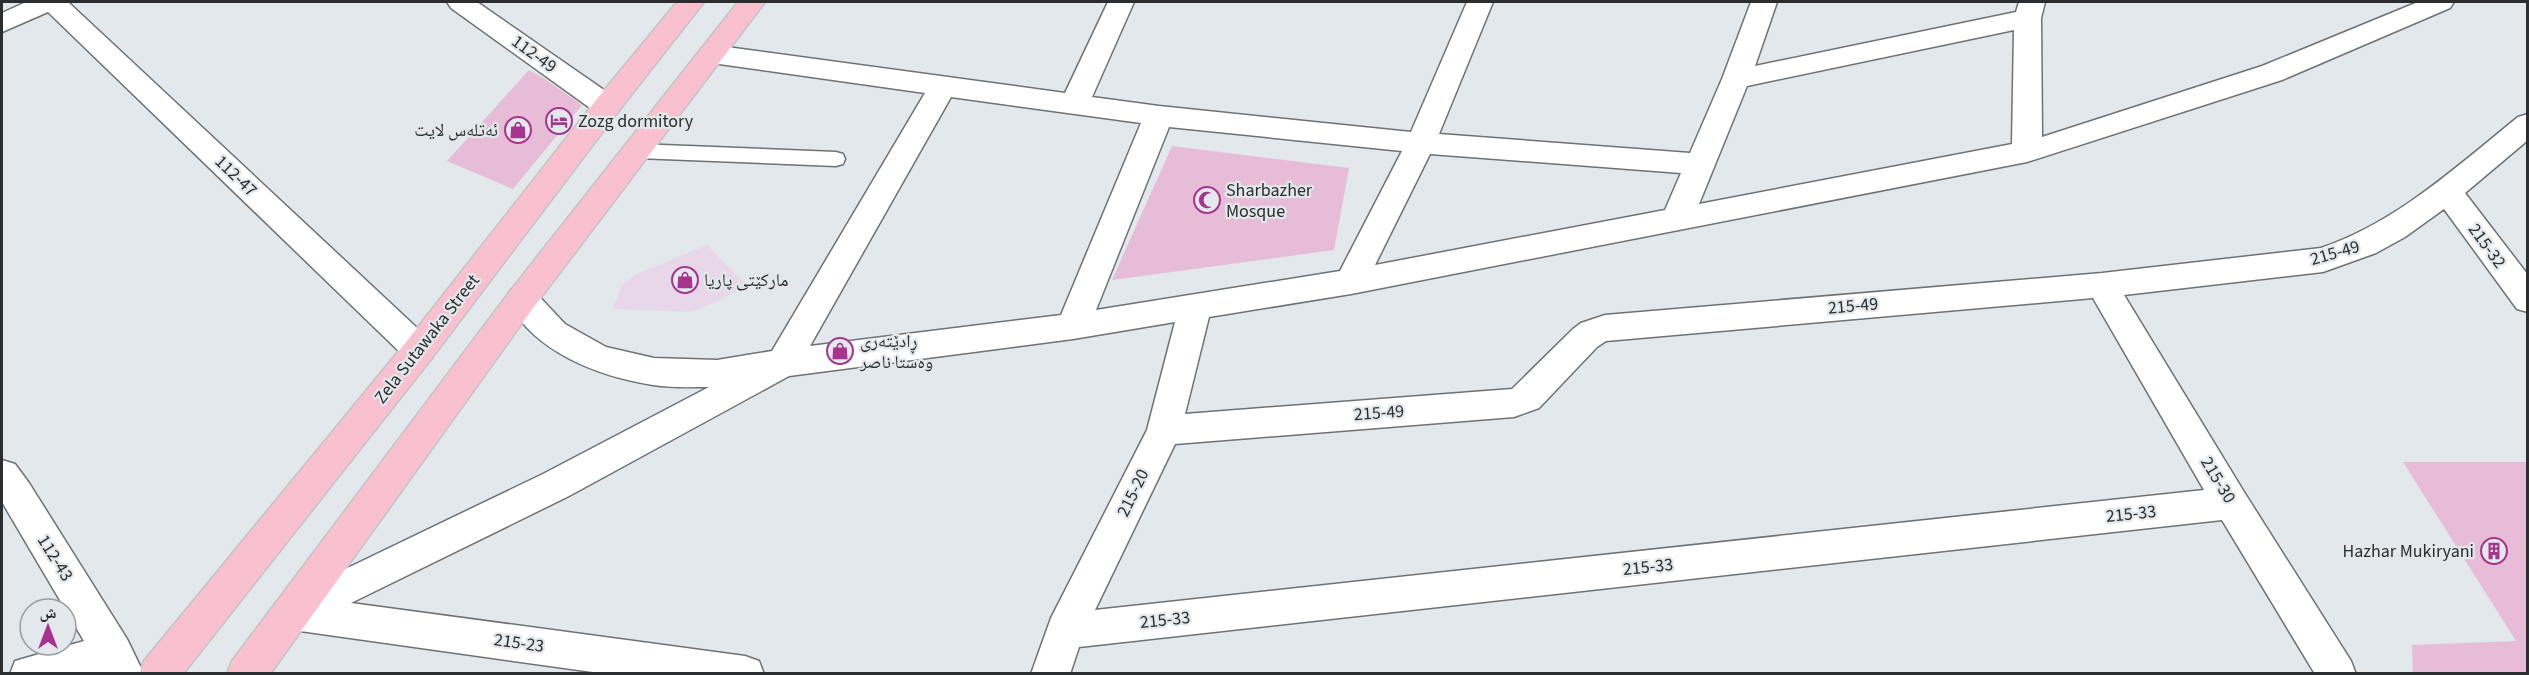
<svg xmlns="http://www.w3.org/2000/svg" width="2529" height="675" font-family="'Source Sans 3','Noto Naskh Arabic',sans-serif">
  <rect width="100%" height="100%" fill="#e3e8ec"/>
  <path fill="#e8d7e8" d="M 707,245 L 748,287 L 692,312 L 612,309 L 622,285 L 635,275 Z"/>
  <path fill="#e7bcd6" d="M 529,70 L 545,79 L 582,105 L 513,189 L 447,161 Z
    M 1172,146 L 1349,168 L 1334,250 L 1112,280 Z
    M 2403,462 L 2528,462 L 2528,674 L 2413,674 L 2412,645 L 2516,641 Z"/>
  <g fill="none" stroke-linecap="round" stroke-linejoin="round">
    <defs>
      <path id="service" d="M 637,144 L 836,152 L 843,154 L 845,159 L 843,164 L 836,166 L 637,158 L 630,156 L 628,151 L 630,146 Z"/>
      <path id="minor" d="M 26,2 L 68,2 L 431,341 L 436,350 L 431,359 L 419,363 L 407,359 L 48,12 L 2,32 L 2,13 Z
        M 447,2 L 477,2 L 617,99 L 621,106 L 617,113 L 607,116 L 597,113 L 451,8 Z
        M 1108,2 L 1134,2 L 1092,97 L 1159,106 L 1411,132 L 1467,2 L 1493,2 L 1439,134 L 1690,153 L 1722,79 L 1751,2 L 1777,2 L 1755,66 L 2016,12 L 2019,2 L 2045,2 L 2041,18 L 2042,137 L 2262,66 L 2418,2 L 2454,2 L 2450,8 L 2282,80 L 2027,162 L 1351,294 L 1209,317 L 1185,414 L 1512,389 L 1573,329 L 1581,323 L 1605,315 L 2102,273 L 2321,248 C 2397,222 2456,167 2518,117 L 2528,114 L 2528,140 L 2465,193 L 2528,275 L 2528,312 L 2517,309 L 2444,209 L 2405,237 L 2376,253 L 2323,272 L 2124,295 L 2244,492 L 2351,661 L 2356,674 L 2315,674 L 2222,520 L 1079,647 L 1070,674 L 1031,674 L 1051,618 L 1147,430 L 1175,322 L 1073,339 L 789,376 L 569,496 L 351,603 L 745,656 L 759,661 L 764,674 L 607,674 L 293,630 L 279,625 L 274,613 L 279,601 L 543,474 L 709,387 C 691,387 671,388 653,385 C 597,376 534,352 506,299 L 511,290 L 522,287 L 533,290 L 565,324 L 606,347 L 654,358 L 717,360 L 772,351 L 925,93 L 712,63 L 702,60 L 698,54 L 702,48 L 712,45 L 1065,93 ZM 2014,30 L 2012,144 L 1699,204 L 1747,86 ZM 951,97 L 1141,123 L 1061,315 L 810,346 ZM 1169,127 L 1402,151 L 1340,271 L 1096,310 ZM 1430,154 L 1681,173 L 1665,210 L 1375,265 ZM 2093,298 L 2204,490 L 1095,610 L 1175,444 L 1514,417 L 1539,408 L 1597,347 L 1606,341 Z
        M 2,460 L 15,464 L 29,483 L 127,639 L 144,674 L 10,674 L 15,661 L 84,641 L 2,502 Z"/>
      <path id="primary" d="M 677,2 L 704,2 L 617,113 L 431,359 L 183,674 L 139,674 L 144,661 L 407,341 L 597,99 Z
        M 738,2 L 765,2 L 533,308 L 270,674 L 227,674 L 232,661 L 511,290 Z"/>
    </defs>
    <use href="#service" stroke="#6d7276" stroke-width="3"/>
    <use href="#minor" stroke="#6d7276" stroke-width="3"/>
    <use href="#primary" stroke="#c4c4c5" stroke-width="3"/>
    <use href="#service" fill="#fff" fill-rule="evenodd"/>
    <use href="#minor" fill="#fff" fill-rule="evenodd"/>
    <use href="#primary" fill="#f9c1d0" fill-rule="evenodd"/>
  </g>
  <defs>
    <symbol id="hotel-ring" viewBox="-11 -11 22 22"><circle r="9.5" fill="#e3e8ec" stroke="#a7338d" stroke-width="1.5"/><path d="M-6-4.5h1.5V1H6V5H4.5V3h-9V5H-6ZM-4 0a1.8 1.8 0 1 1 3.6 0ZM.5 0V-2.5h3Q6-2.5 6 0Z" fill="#a7338d"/></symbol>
    <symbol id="shop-ring" viewBox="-11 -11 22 22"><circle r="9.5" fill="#e3e8ec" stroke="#a7338d" stroke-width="1.5"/><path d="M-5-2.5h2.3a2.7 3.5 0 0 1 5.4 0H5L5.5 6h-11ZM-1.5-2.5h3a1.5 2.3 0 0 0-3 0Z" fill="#a7338d"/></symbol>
    <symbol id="mosque-ring" viewBox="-11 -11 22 22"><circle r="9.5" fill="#e3e8ec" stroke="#a7338d" stroke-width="1.5"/><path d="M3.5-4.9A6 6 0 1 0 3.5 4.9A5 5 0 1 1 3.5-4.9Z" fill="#a7338d"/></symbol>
    <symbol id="building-ring" viewBox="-11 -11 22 22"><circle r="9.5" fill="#e3e8ec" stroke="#a7338d" stroke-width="1.5"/><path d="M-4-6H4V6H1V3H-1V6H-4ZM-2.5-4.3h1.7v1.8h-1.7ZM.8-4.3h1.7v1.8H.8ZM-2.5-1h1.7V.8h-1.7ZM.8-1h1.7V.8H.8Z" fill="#a7338d"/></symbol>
  </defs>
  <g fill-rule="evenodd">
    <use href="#hotel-ring" x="544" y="106" width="30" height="30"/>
    <use href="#shop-ring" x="503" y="115" width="30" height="30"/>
    <use href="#mosque-ring" x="1192" y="185" width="30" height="30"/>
    <use href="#shop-ring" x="670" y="265" width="30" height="30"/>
    <use href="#shop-ring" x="825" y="336" width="30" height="30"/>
    <use href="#building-ring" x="2479" y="536" width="30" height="30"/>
  </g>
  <g text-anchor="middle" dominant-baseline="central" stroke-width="4.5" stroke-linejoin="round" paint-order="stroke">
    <g font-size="18" fill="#2b2d2f" stroke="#e3e8ec">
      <text transform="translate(534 54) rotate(36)">112-49</text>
      <text transform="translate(236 176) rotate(44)">112-47</text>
      <text transform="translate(2487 246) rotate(54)">215-32</text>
      <text transform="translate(2335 253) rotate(-16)">215-49</text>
      <text transform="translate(1853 306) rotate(-5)">215-49</text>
      <text transform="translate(427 339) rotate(-52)">Zela Sutawaka Street</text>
      <text transform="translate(1379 413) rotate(-4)">215-49</text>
      <text transform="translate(2218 480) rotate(59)">215-30</text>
      <text transform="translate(1133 493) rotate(-64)">215-20</text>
      <text transform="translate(2131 514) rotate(-6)">215-33</text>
      <text transform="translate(55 558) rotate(58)">112-43</text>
      <text transform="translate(1648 567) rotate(-6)">215-33</text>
      <text transform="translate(1165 620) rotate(-6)">215-33</text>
      <text transform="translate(519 643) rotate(8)">215-23</text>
    </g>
    <g font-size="18" fill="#2b2d2f" stroke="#e3e8ec" text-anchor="start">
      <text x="578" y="121">Zozg dormitory</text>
      <text x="498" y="130" text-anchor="end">ئەتلەس لایت</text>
      <text x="1226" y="190">Sharbazher<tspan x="1226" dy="21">Mosque</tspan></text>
      <text x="704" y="280">مارکێتی پاریا</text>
      <text x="860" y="341">ڕادێتەری<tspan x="860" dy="21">وەستا ناصر</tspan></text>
      <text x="2474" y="551" text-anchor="end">Hazhar Mukiryani</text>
    </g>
  </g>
  <rect width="2529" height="675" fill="none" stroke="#2b2d2f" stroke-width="6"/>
  <g transform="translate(48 627)"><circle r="28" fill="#e3e8ec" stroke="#999da0" stroke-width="1.5"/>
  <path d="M0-4.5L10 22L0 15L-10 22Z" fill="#a7338d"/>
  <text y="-9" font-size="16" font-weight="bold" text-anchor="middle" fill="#2b2d2f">ش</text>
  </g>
</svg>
